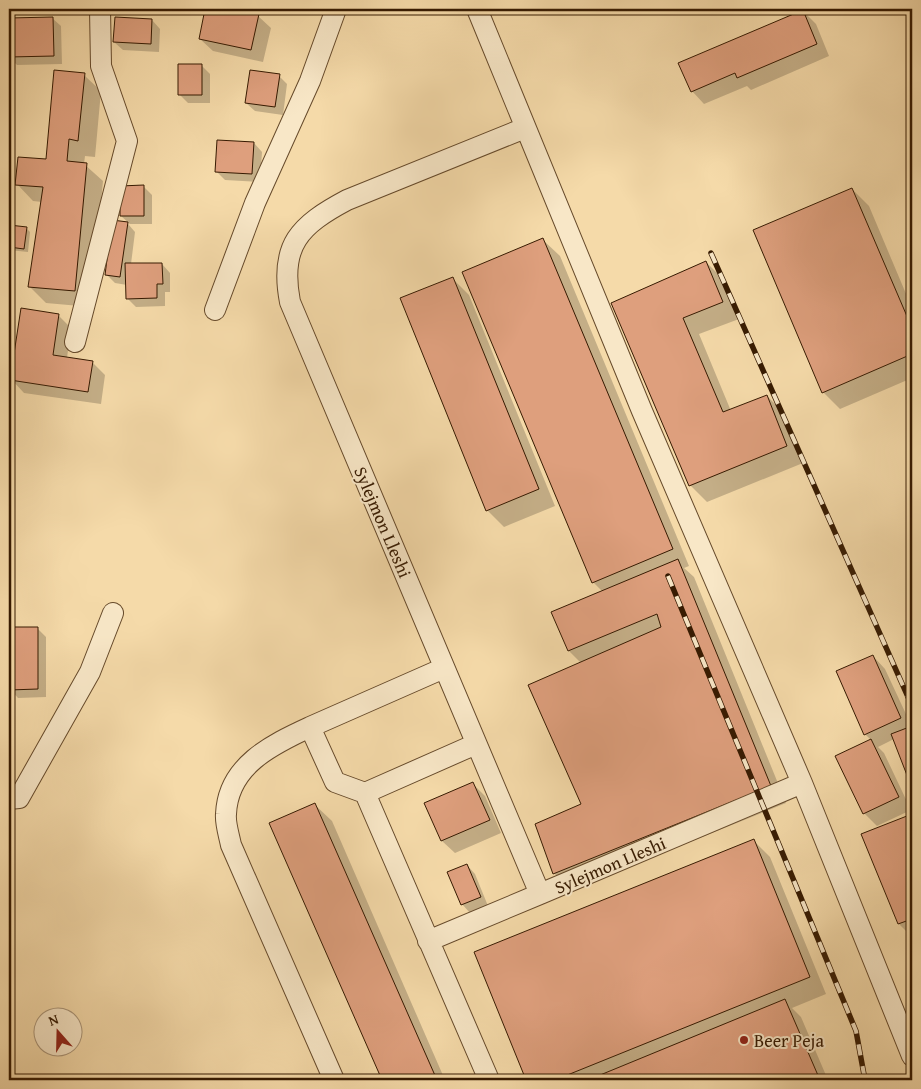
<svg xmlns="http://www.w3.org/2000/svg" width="921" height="1089" font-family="'Gentium Book Plus',serif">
  <rect width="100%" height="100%" fill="#f5daa9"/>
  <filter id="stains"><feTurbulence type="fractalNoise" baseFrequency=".004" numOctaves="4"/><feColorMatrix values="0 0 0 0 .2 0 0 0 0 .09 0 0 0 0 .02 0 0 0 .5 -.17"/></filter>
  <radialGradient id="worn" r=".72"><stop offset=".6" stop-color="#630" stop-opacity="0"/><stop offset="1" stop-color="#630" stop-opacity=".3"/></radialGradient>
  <path fill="#0003" d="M 206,9 L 235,9 L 258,16 L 271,28 L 263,62 L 213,51 L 200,39 Z
    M 803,11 L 816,24 L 829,56 L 751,90 L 747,86 L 704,104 L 692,91 Z
    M 52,18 L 61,26 L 62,64 L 17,65 L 9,57 L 9,20 Z
    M 152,20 L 160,29 L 159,52 L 123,50 L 114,42 Z
    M 202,66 L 210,74 L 210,103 L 188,103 L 180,95 Z
    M 84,75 L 101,91 L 95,157 L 85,156 L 84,164 L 103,181 L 91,307 L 46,303 L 29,286 L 42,202 L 33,201 L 17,184 L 47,161 Z
    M 279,76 L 287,84 L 283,115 L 255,111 L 246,103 Z
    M 254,143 L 262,152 L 260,182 L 225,180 L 217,172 Z
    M 144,187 L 152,195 L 152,224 L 128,224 L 135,232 L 131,264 L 162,264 L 170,273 L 170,292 L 165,292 L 165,306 L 136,307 L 127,298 L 127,285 L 115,283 L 106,274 L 113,222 L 130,224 L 121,216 Z
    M 852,189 L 869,206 L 912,308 L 912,378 L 840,409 L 823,392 Z
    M 9,226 L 26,228 L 30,232 L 28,252 L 9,250 Z
    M 543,240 L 560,256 L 689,566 L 684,568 L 694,577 L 786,803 L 571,890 L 554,873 L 583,805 L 581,663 L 569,651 L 552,613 L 603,592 L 593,582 Z
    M 706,262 L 723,279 L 739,319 L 699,334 L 731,411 L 767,396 L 784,413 L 803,463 L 707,502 L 690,485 L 613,304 Z
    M 452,278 L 469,295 L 555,506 L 504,527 L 487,510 Z
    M 58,315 L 71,328 L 67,358 L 92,362 L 105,375 L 101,404 L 24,393 L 12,380 Z
    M 37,628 L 46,637 L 46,697 L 18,698 L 10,689 Z
    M 873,656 L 885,669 L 912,727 L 912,784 L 894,739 L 878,747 L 884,753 L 911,810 L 877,826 L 864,813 L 871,740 L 865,734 Z
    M 472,783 L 485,796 L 501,833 L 455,853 L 442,841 L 426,803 Z
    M 315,805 L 332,821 L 445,1080 L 383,1080 L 271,824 Z
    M 912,815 L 912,937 L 899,924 L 863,835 Z
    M 753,840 L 770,857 L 826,994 L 792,1008 L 801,1017 L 828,1080 L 527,1080 L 475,953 Z
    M 467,865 L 475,874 L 488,906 L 470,913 L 462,904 Z"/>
  <path fill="#de9f7d" stroke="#361a01" d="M 205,9 L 232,9 L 259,14 L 251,50 L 199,39 Z
    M 803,10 L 817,44 L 737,78 L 735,73 L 691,92 L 678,63 Z
    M 53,17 L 54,56 L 9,57 L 9,18 Z
    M 115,17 L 152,19 L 151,44 L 113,42 Z
    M 178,64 L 202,64 L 202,95 L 178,95 Z
    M 54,70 L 85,73 L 78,141 L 69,139 L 67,161 L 87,163 L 75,291 L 28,287 L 43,187 L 15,185 L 18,157 L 46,159 Z
    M 250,70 L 280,74 L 275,107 L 245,103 Z
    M 217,140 L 254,142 L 252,174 L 215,172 Z
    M 144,185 L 144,216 L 120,216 L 120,186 Z
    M 852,188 L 912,328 L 912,354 L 822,393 L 753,230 Z
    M 112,220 L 128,222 L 120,277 L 105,275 Z
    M 9,225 L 27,227 L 24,249 L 9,247 Z
    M 543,238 L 673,549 L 592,583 L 462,272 Z
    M 706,261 L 723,302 L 683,318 L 723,412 L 767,395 L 787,446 L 689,486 L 611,303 Z
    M 125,263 L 162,263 L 163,284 L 157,284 L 157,298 L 126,299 Z
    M 453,277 L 539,489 L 486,511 L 400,298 Z
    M 21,308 L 59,314 L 53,355 L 93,361 L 88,392 L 10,380 Z
    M 678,559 L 771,786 L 553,874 L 535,824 L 581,804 L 528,685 L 661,627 L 657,614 L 568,651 L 551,612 Z
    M 9,627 L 38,627 L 38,689 L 9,690 Z
    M 873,655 L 901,718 L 864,735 L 836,671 Z
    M 912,726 L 912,782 L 910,783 L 891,734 Z
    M 871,739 L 899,797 L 863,814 L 835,756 Z
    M 473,782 L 490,820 L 441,841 L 424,803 Z
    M 315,803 L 437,1080 L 382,1080 L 269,823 Z
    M 912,814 L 912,919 L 898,924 L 861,834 Z
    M 754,839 L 810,977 L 555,1080 L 526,1080 L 474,952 Z
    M 467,864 L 481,897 L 461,905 L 447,872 Z
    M 785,999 L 820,1080 L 588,1080 Z"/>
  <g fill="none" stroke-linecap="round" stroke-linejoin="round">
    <defs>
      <path id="minor" d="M 477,9 L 642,411 L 802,783 L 540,894 L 290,302 C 279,245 300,225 347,200 L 525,128
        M 215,310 L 255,203 L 310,81 L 336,9
        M 75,342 L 127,141 L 101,66 L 100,9
        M 444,668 L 310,727 L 335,782 L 365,793 L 489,1080
        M 310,727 C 271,745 228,766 226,814 C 225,823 229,835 231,845 L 334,1080
        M 802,783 L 912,1056
        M 365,793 L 476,744
        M 9,799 L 19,798 L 90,672 L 113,613
        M 428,941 L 540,894"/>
    </defs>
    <use href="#minor" stroke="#664a2b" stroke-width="22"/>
    <use href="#minor" stroke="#f8e7c7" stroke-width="20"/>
    <defs>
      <path id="rail" d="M 711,253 L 912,706
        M 668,576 L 856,1031 L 865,1080"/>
    </defs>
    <use href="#rail" stroke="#361a01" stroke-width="5.5"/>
    <use href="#rail" stroke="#f8e7c7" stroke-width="4" stroke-dasharray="11" stroke-linecap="butt"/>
  </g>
  <circle fill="#8f2418" stroke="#f8e7c7" stroke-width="2" cx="744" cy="1040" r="5"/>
  <g text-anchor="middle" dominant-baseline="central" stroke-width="4" stroke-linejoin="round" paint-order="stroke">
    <g font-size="18" fill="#361a01" stroke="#f8e7c7">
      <text transform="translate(383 522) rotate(67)">Sylejmon Lleshi</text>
      <text transform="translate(610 865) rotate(-23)">Sylejmon Lleshi</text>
    </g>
    <g font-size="18" fill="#361a01" stroke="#f8e7c7" text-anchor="start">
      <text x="754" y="1040">Beer Peja</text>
    </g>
  </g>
  <rect width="921" height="1089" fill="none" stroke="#f5daa9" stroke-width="30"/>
  <rect x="10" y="10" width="901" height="1069" fill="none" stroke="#361a01" stroke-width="2.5"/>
  <rect x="15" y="15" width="891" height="1059" fill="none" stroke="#361a01"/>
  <g transform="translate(58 1032) rotate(340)"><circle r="24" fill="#f8e7c7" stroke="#aa9578"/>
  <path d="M0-4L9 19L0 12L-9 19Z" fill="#8f2418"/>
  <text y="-8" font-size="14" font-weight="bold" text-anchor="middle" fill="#361a01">N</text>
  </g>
  <rect width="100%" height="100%" filter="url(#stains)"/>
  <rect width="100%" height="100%" fill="url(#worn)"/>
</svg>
